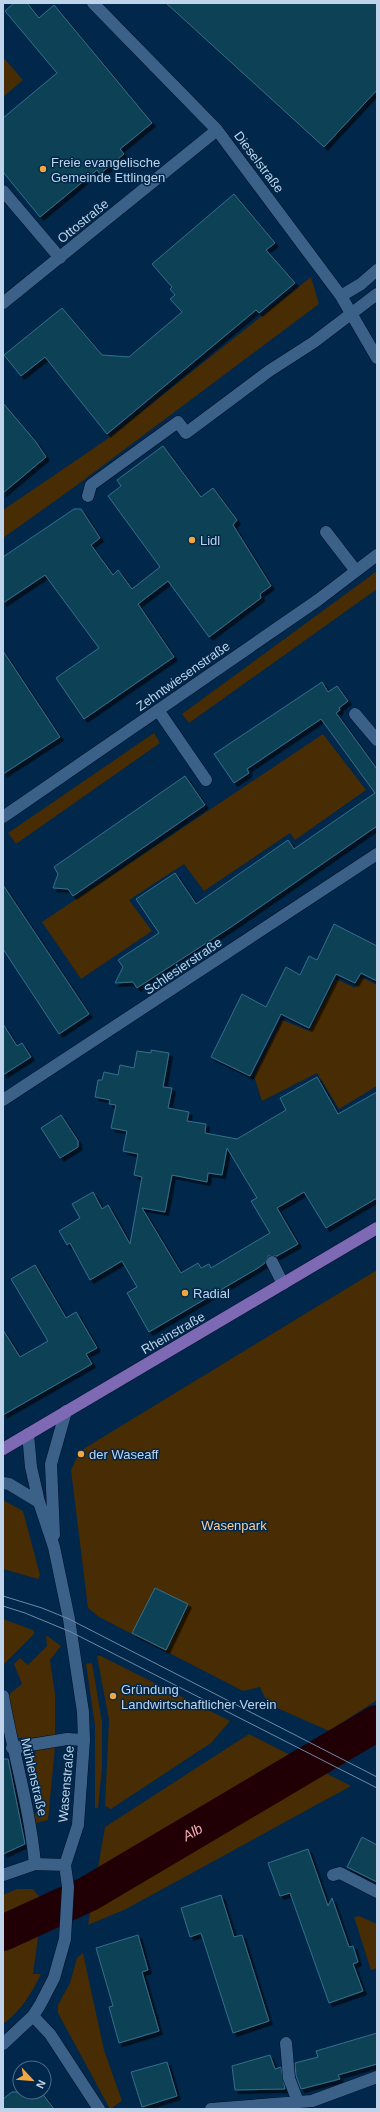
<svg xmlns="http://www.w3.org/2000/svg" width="380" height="2112" font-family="Helvetica,sans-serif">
  <defs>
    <filter id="shadow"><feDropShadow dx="3.5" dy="3.5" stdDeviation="0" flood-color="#0009"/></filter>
  </defs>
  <rect width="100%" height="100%" fill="#01274a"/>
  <path fill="#472c04" d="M 3,57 L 23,80 L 3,97 Z
    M 311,277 L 319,304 L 73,488 L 3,538 L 3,510 L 103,442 Z
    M 377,571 L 377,589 L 189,723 L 182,714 Z
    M 154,733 L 160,743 L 16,844 L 8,833 Z
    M 323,734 L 366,790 L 295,840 L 290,833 L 204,891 L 184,864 L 129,900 L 152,931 L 81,979 L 42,922 Z
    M 361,977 L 377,985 L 377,1086 L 339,1109 L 317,1073 L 262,1101 L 254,1076 L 282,1020 L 309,1031 L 336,979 L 355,988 Z
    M 377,1270 L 377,1700 L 329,1731 L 268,1704 L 260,1687 L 243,1691 L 99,1617 L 88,1608 L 71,1470 L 80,1451 Z
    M 3,1500 L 23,1511 L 40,1575 L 38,1579 L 3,1569 Z
    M 3,1619 L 33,1630 L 34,1634 L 4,1664 Z
    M 46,1635 L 61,1646 L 50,1660 L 55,1694 L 55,1735 L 30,1738 L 15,1738 L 7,1696 L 22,1684 L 14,1664 L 20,1658 L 28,1665 L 47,1646 Z
    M 97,1656 L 101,1656 L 230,1721 L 211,1743 L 111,1809 L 105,1806 L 109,1720 Z
    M 92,1663 L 102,1722 L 102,1768 L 98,1808 L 95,1808 L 95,1725 L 86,1664 Z
    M 249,1734 L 351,1786 L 126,1909 L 88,1925 L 105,1827 Z
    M 55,1747 L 48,1820 L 36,1823 L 34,1814 L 40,1812 L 31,1764 L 37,1748 Z
    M 17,1889 L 33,1889 L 43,1901 L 33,1974 L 41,1974 C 31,1994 21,2011 3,2024 L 3,1895 Z
    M 359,1916 L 377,1924 L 377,1968 L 371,1970 L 354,1917 Z
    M 83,1953 L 104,2050 L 122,2101 L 110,2109 L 58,2013 L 58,2005 L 70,1983 L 77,1958 Z"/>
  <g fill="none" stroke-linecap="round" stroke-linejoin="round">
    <path stroke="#200005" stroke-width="36" id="s1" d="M 3,1933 L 88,1894 L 377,1723"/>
  </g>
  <path fill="#114257" stroke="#326f8c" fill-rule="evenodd" filter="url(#shadow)" d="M 14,3 L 27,3 L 39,18 L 54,5 L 152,123 L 120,149 L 124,154 L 100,174 L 97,170 L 40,217 L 3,172 L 3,118 L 57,73 L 5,11 Z
    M 166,3 L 377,3 L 377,90 L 324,147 Z
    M 234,194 L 275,243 L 266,250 L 295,283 L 259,313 L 256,310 L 107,434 L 45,357 L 21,376 L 4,355 L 62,308 L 102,355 L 129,357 L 182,312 L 170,299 L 175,295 L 170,289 L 172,287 L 152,264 Z
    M 3,403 L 36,442 L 46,457 L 3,493 Z
    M 163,446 L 201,497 L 213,488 L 237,520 L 233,525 L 271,586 L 260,594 L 261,598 L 209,637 L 168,581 L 138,604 L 174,657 L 84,719 L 56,678 L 99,648 L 45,575 L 3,603 L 3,557 L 74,509 L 81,509 L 100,538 L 91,545 L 113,575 L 118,570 L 132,589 L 160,567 L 108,496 L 121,486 L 117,480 Z
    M 3,651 L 60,737 L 3,774 Z
    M 322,682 L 328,692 L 337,686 L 348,701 L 339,708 L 340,710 L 336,713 L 377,769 L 377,826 L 231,927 L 137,988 L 133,982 L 115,983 L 123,967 L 118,960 L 159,933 L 136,899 L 175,873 L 196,904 L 288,840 L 294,849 L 375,793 L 321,719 L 247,769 L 249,773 L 234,783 L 214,754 Z
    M 185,776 L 205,805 L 73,896 L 68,889 L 53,888 L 58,874 L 54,867 Z
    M 3,885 L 89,1014 L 59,1034 L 3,949 Z
    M 334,924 L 377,946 L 377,981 L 361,973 L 355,983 L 336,974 L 309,1028 L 281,1014 L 250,1076 L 211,1057 L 242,994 L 266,1007 L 286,967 L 300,975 L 309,956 L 317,960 Z
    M 3,1024 L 17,1046 L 22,1043 L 31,1057 L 3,1075 Z
    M 151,1050 L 169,1053 L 163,1087 L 172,1088 L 168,1108 L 189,1112 L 187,1121 L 206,1124 L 205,1133 L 237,1139 L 286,1110 L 280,1098 L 317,1077 L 338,1114 L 377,1092 L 377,1198 L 326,1228 L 304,1192 L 277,1208 L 298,1244 L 277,1256 L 268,1256 L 265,1263 L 258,1268 L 149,1332 L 127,1293 L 137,1287 L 122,1261 L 90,1280 L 70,1243 L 67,1245 L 59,1231 L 80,1218 L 72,1204 L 93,1192 L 102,1209 L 108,1205 L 130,1244 L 142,1177 L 134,1175 L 138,1154 L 123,1151 L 127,1131 L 111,1128 L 116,1105 L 109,1104 L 110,1100 L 95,1097 L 98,1080 L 102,1080 L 104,1072 L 118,1075 L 120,1065 L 134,1068 L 137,1051 L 151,1053 ZM 227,1148 L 257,1198 L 251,1201 L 270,1233 L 211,1268 L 209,1264 L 201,1268 L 198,1263 L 181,1273 L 142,1208 L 165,1212 L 172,1175 L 207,1182 L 208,1173 L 222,1175 Z
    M 61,1115 L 78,1141 L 78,1147 L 60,1158 L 41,1128 Z
    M 35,1265 L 66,1318 L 76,1312 L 97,1348 L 86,1354 L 92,1364 L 3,1415 L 3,1330 L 20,1357 L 48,1341 L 11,1279 Z
    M 155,1588 L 188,1604 L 166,1650 L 132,1633 Z
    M 3,1759 L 8,1759 L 25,1844 L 3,1854 Z
    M 362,1837 L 377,1845 L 377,1882 L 347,1867 Z
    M 308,1849 L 328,1906 L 332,1898 L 349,1947 L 353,1946 L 358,1962 L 353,1964 L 363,1991 L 329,2003 L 290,1893 L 280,1896 L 268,1863 Z
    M 221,1895 L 234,1937 L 242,1935 L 269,2021 L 233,2033 L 201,1933 L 190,1937 L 181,1908 Z
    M 138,1935 L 148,1970 L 142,1972 L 159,2031 L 119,2043 L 109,2007 L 113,2006 L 96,1948 Z
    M 377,2033 L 377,2064 L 338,2075 L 340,2079 L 301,2089 L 296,2076 L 295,2063 L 318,2057 L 316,2051 Z
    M 270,2055 L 275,2069 L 281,2067 L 285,2089 L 235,2090 L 232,2066 Z
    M 167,2062 L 177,2096 L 142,2107 L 131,2072 Z
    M 12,2092 L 41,2092 L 54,2109 L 3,2109 L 3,2099 Z"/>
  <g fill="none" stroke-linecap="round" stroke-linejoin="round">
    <defs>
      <path id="minor" d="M 93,3 L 217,130 L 341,296 L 377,358
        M 3,191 L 60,258
        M 341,296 L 361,284 L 377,270
        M 3,303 L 217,130
        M 88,496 L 91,485 L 178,422 L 186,433 L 269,371 L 314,342 L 377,294
        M 326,532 L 356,571
        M 158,710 L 206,780
        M 355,714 L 377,740
        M 3,817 L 318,600 L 377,555
        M 3,1100 L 377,854
        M 272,1262 L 283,1284
        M 3,1483 L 9,1484 L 39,1502
        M 54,1535 L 51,1464 L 66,1411
        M 3,1696 C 13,1753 30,1808 35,1864
        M 12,1748 L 67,1739 L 84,1740
        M 3,1875 L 35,1864 L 65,1865
        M 333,1875 L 340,1873 L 377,1892
        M 33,2016 L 50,2034 L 99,2109
        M 286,2043 L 289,2078 L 298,2102
        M 3,2044 L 33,2016 L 40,2005 L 54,1978 L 65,1939 L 68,1887 L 65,1865 L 78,1825 L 84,1740 L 83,1712 L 69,1619 L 54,1547 L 39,1502 L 31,1467 L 28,1434
        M 211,2109 L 312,2101 L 377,2077"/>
      <path id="major" d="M 3,1449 L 377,1228"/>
    </defs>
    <use href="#minor" stroke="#000f29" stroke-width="13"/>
    <use href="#major" stroke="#000f29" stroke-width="13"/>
    <use href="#minor" stroke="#3c6189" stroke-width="12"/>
    <use href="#major" stroke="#7e69b4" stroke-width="12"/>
    <path stroke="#6e8aa6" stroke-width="1" d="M 3,1596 L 42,1608 L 69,1619 L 377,1777
      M 3,1606 L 25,1613 L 71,1632 L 377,1788"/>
  </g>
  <g fill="#f1a63f" stroke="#01274a" stroke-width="1.5">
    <circle cx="43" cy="169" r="4"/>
    <circle cx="192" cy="540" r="4"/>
    <circle cx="185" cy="1293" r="4"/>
    <circle cx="81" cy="1454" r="4"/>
    <circle cx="113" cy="1696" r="4"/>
  </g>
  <g text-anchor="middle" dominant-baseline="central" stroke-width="3" stroke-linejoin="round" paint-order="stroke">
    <g font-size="13" fill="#bfd4ea" stroke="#01274a" text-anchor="start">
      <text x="51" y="162">Freie evangelische<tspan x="51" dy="15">Gemeinde Ettlingen</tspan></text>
      <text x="200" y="540">Lidl</text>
      <text x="193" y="1293">Radial</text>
      <text x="89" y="1454">der Waseaff</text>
      <text x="121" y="1689">Gründung<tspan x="121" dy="15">Landwirtschaftlicher Verein</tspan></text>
    </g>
    <g font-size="13" fill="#bfd4ea" stroke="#01274a">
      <text transform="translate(259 162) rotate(53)">Dieselstraße</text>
      <text transform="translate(83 221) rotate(-39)">Ottostraße</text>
      <text transform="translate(183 676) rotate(-35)">Zehntwiesenstraße</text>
      <text transform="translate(183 966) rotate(-34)">Schlesierstraße</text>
      <text transform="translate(173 1333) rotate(-30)">Rheinstraße</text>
      <text transform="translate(34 1777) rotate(77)">Mühlenstraße</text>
      <text transform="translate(66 1784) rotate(-85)">Wasenstraße</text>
    </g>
    <g font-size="13" fill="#f9ce9b" stroke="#01274a">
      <text x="234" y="1525">Wasenpark</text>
    </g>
    <g font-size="14" font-style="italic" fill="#f4aeb7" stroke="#01274a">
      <text stroke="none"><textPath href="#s1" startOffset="215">Alb</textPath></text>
    </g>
  </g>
  <rect width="380" height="2112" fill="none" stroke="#bfd4ea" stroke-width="8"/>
  <g transform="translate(32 2080) rotate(116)"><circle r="19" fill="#01274a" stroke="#4d6c8a"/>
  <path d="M0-3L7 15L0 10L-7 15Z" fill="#f1a63f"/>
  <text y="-6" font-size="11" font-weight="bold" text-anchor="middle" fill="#bfd4ea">N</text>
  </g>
</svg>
